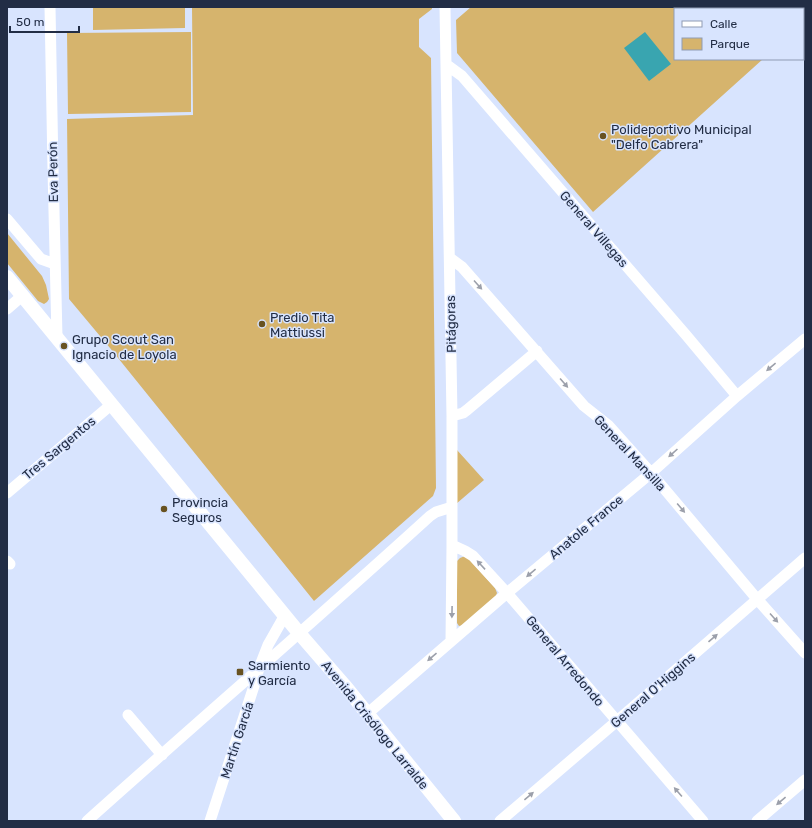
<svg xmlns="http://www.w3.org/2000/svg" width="812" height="828" font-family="Rubik,sans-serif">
  <rect width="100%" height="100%" fill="#d8e4fe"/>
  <path fill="#d6b46d" d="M 93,7 L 185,7 L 185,28 L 93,30 Z
    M 192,7 L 432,7 L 432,9 L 419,19 L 419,47 L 431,58 L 436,488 L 433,496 L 314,601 L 110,348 L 69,299 L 67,119 L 193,115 Z
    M 471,7 L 747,7 L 749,9 L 675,9 L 675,59 L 763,59 L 593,212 L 457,53 L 456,20 Z
    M 191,32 L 191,112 L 68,114 L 67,33 Z
    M 7,233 L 42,276 L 46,285 L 49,299 L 47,302 L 44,304 L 38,301 L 7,263 Z
    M 457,450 L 484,480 L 456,504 Z
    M 465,556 L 468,558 L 495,588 L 497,593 L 495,598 L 464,625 L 459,626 L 457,623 L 457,561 L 460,558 Z"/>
  <path fill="#39a5b0" d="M 645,32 L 671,64 L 649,81 L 624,48 Z"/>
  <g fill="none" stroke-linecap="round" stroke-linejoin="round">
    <path stroke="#fff" stroke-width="11" d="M 50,7 L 53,169 L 57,337
      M 445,7 L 452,416 L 452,545 L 451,641
      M 768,7 L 770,9
      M 803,49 L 805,52
      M 447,65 L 462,76 L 686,335 L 737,396
      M 7,219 L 35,252 L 41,259 L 55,264
      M 450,258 L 462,267 L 584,406 L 608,425 L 651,473 L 757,599 L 805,653
      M 7,309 L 22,296
      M 452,416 L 463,413 L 467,410 L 537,351
      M 7,493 L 112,404
      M 452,545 L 465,551 L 473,556 L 507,593 L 703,821
      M 7,561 L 10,564
      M 367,714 L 507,593 L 651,473 L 737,396 L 805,339
      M 128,715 L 162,755
      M 87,821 C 201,719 317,619 430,516 L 436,512 L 452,507
      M 210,821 L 254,686 L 259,668 L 268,645 L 285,615
      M 500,821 L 617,721 L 805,558
      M 757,821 L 805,780"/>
    <path stroke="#fff" stroke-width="14" d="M 7,277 L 299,633 L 345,686 L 454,821"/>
  </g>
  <defs><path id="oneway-solid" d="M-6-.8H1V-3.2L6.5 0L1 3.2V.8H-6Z"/></defs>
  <g fill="#9ca0ab">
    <use href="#oneway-solid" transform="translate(478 285) rotate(48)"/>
    <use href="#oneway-solid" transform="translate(771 367) rotate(140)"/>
    <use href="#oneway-solid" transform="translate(564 383) rotate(49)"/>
    <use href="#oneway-solid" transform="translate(673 453) rotate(138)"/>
    <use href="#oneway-solid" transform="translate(681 508) rotate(50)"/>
    <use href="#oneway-solid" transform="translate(481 565) rotate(-133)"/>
    <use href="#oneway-solid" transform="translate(531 573) rotate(140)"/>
    <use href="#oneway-solid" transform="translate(452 612) rotate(91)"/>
    <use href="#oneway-solid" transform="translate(774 618) rotate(48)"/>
    <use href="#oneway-solid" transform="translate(713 638) rotate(-41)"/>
    <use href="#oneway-solid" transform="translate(432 657) rotate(139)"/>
    <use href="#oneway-solid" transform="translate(678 792) rotate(-131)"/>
    <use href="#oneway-solid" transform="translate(529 796) rotate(-40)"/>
    <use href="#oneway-solid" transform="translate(781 801) rotate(140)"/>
  </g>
  <g fill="#685221" stroke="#d8e4fe" stroke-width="1.5">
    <circle cx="603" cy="136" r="4"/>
    <circle cx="262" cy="324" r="4"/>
    <circle cx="64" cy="346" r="4"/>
    <circle cx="164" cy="509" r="4"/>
    <rect x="236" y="668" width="8" height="8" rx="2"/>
  </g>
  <g text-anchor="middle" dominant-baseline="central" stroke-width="3" stroke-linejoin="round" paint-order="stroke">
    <g font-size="13" fill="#222d45" stroke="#d8e4fe" text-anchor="start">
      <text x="611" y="129">Polideportivo Municipal<tspan x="611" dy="15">"Delfo Cabrera"</tspan></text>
      <text x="270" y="317">Predio Tita<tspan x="270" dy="15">Mattiussi</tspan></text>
      <text x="72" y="339">Grupo Scout San<tspan x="72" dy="15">Ignacio de Loyola</tspan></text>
      <text x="172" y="502">Provincia<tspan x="172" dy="15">Seguros</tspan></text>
      <text x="248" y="665">Sarmiento<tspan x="248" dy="15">y García</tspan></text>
    </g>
    <g font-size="13" fill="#222d45" stroke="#d8e4fe">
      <text transform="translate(53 172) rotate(-91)">Eva Perón</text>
      <text transform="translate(594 229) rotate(49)">General Villegas</text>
      <text transform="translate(451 324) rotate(-91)">Pitágoras</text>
      <text transform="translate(59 448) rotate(-40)">Tres Sargentos</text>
      <text transform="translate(630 453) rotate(47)">General Mansilla</text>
      <text transform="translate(586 527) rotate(-40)">Anatole France</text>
      <text transform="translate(565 661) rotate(50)">General Arredondo</text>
      <text transform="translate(653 690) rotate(-41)">General O'Higgins</text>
      <text transform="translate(375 725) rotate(51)">Avenida Crisólogo Larralde</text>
      <text transform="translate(237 740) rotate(-72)">Martín García</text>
    </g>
  </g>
  <rect width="812" height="828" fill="none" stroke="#222d45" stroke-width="16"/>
  <rect x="674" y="8" width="130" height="52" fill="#d8e4fe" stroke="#8f9bb4"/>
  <rect x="682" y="21" width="20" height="6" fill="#ffffff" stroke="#8f9bb4"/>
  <text x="710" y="28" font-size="12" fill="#222d45">Calle</text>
  <rect x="682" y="38" width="20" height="12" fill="#d6b46d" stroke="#8f9bb4"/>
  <text x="710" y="48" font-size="12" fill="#222d45">Parque</text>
  <path d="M10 26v6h69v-6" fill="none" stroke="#222d45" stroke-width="2"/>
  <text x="16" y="26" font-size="12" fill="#222d45" stroke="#d8e4fe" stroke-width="3" paint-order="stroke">50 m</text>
</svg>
